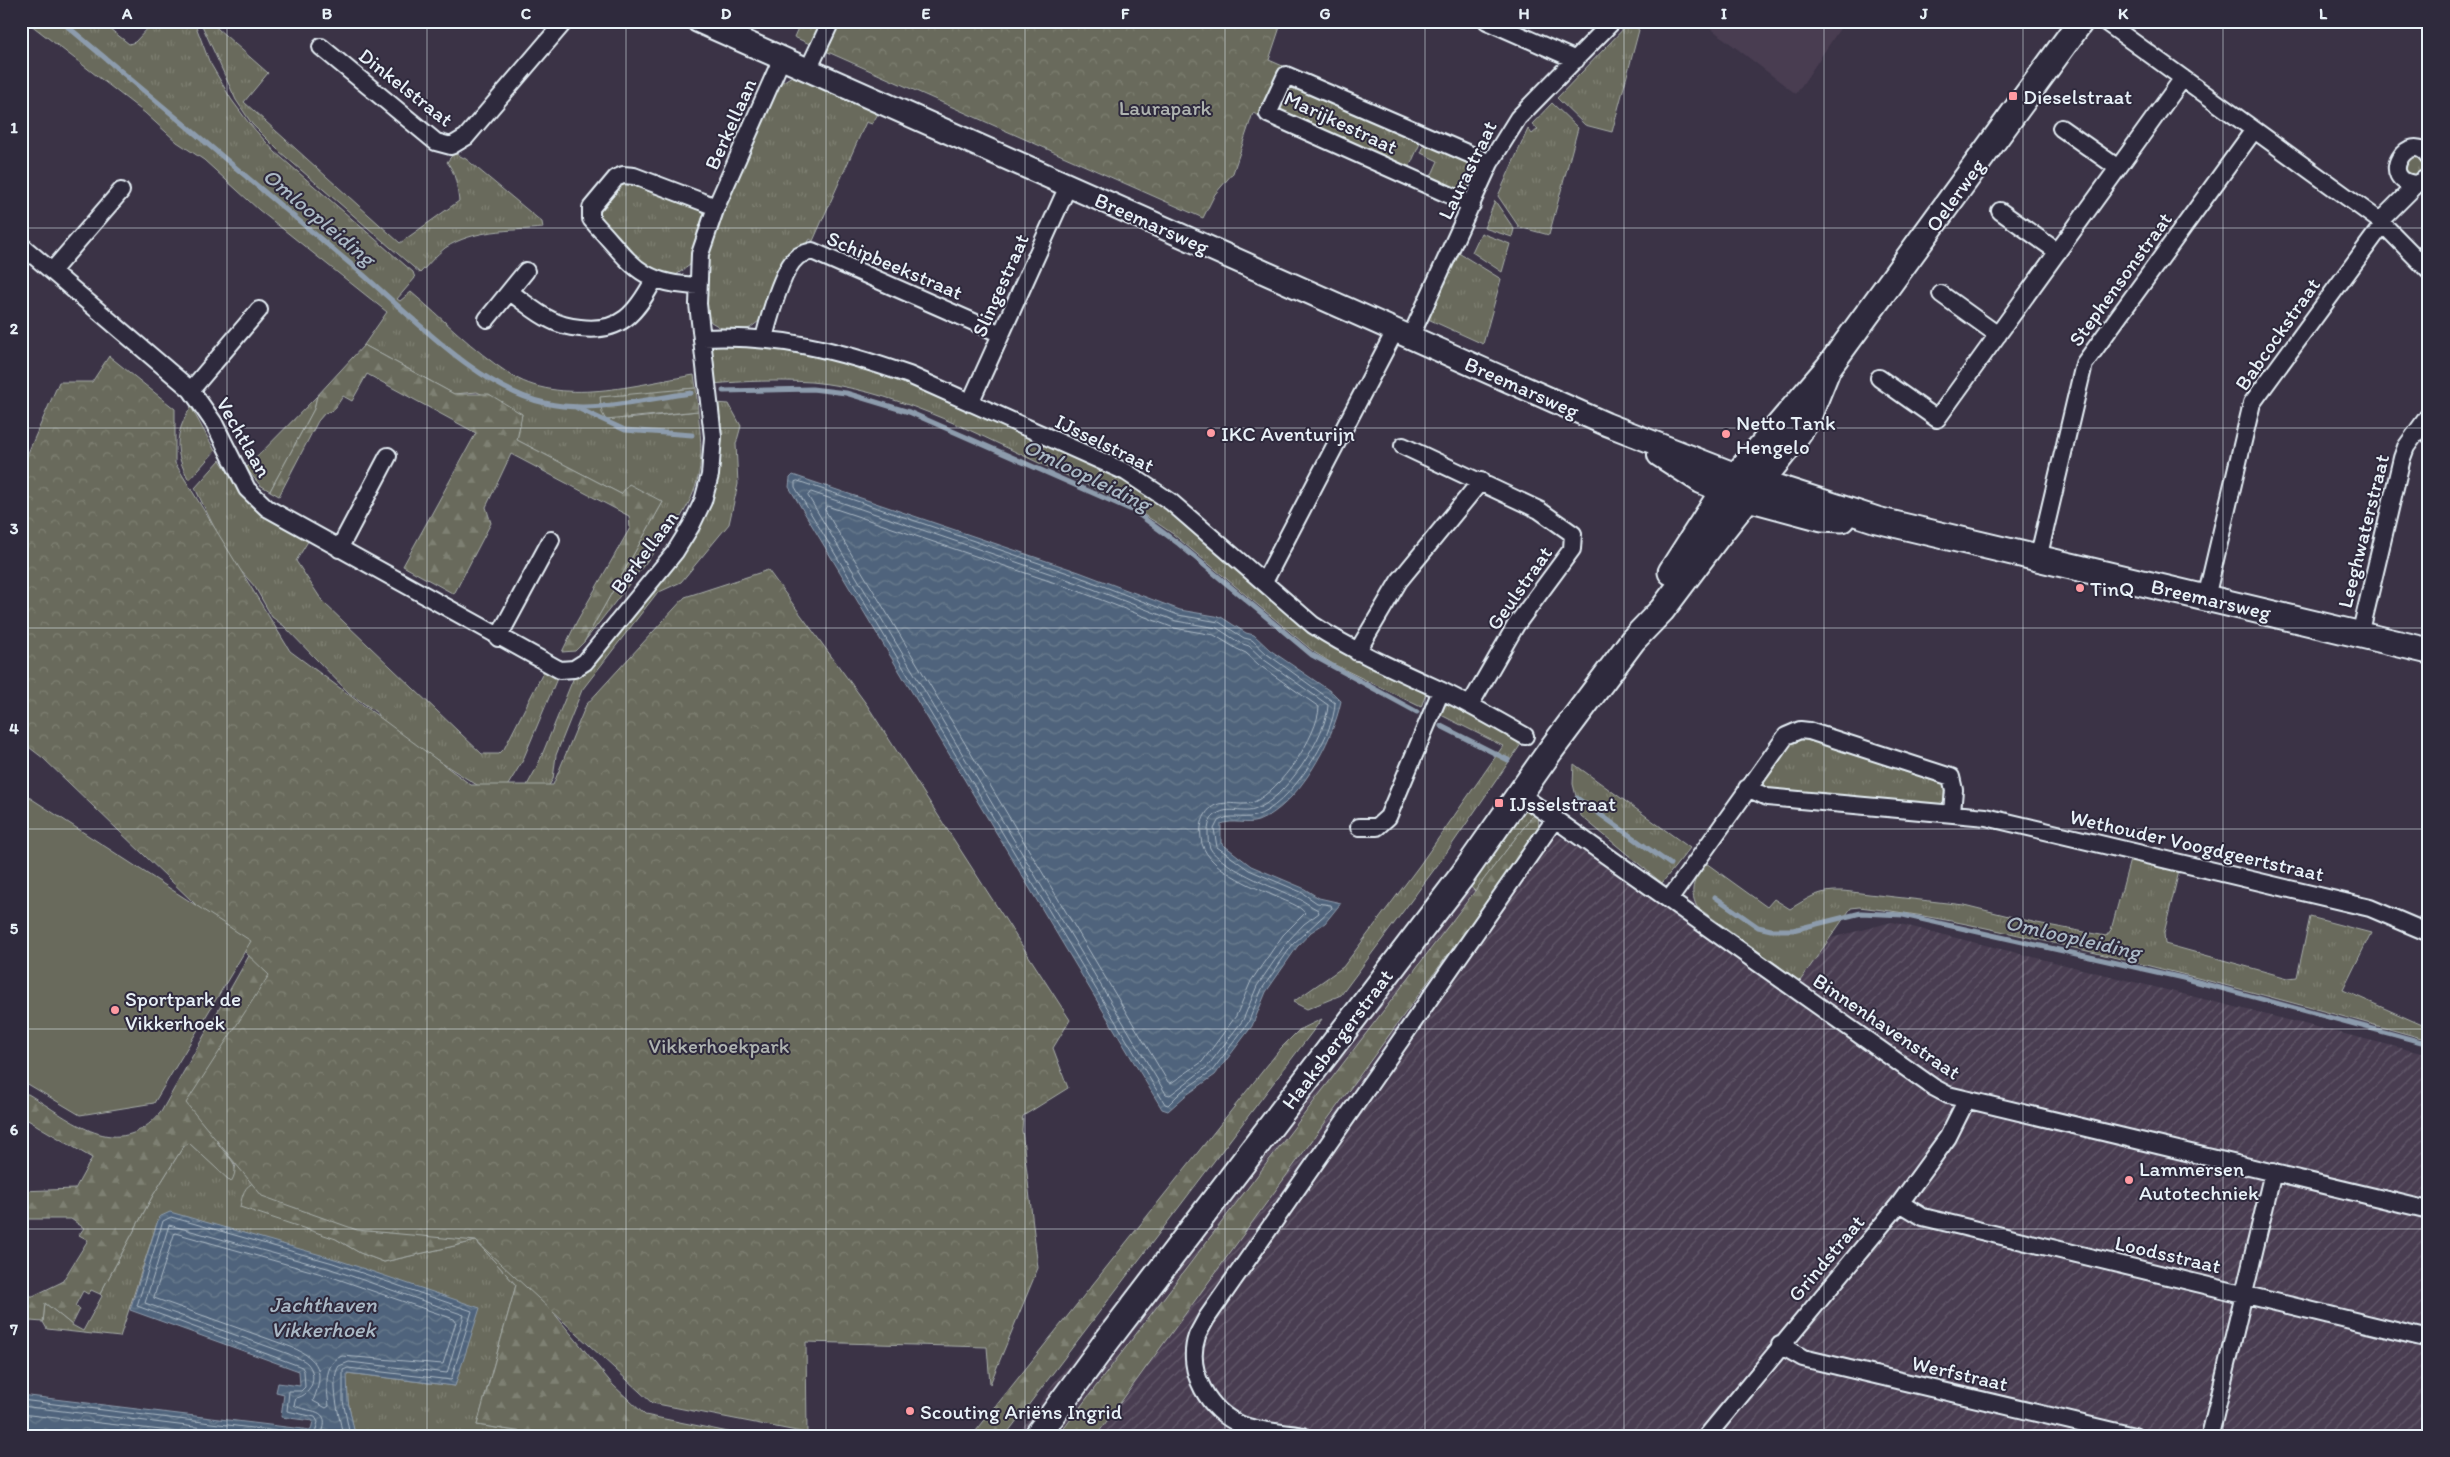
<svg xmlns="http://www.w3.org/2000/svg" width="2450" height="1457" font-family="Itim,sans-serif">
  <defs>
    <pattern id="industrial-furrows" width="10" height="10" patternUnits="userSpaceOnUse" patternTransform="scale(1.25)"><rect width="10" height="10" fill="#493d51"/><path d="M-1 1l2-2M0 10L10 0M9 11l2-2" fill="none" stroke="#635a6b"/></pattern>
    <pattern id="grass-tufts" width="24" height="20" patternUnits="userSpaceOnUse" patternTransform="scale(1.25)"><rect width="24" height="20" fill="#696a5b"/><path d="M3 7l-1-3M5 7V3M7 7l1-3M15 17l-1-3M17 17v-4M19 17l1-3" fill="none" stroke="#7e8073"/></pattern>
    <pattern id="forest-firs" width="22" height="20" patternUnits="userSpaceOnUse" patternTransform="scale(1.25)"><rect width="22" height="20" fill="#696a5b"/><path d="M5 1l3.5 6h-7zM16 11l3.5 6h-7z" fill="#7e8073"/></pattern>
    <pattern id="park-crowns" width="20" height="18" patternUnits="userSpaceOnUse" patternTransform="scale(1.25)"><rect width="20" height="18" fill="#696a5b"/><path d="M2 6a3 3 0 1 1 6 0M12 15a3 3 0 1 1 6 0" fill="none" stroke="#7e8073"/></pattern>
    <pattern id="water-waves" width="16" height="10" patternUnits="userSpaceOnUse" patternTransform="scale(1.25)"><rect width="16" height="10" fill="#50647b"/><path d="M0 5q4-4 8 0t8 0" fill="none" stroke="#697b8e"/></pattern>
  </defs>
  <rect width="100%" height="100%" fill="#3b3346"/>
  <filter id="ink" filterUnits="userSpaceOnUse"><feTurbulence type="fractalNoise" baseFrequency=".02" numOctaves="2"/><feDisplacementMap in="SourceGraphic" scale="10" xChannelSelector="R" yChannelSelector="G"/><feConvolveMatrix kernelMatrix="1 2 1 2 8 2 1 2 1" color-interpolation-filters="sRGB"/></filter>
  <g filter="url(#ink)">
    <path fill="#493d51" d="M 1701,21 L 1845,21 L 1796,94 Z"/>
    <path fill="url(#industrial-furrows)" d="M 1509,812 L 1789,949 L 1892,922 L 2429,1055 L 2429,1436 L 1017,1436 L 1053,1384 L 1211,1183 L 1229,1188 Z"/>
    <path fill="url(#grass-tufts)" stroke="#a8aeaa" d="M 26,21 L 100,21 L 129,44 L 135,42 L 151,25 L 157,30 L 165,21 L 174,29 L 183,21 L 194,21 L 209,61 L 231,99 L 248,122 L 275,152 L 413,272 L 415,278 L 397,299 L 400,301 L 411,292 C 443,319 473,350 508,373 C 560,408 637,384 694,375 L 696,388 L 681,389 L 627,419 L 698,411 C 703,456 704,481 679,520 L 584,642 L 663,502 L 621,494 L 517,440 L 522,414 L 477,392 L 454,394 L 364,345 L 387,312 L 259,210 L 204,160 L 177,142 L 145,113 Z
      M 200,21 L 209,21 L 268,73 L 244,102 L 400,243 L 459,201 C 457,187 456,173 447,162 L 454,153 L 466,159 L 542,222 L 543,228 C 510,231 474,229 445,248 C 436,255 428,265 420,273 L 279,151 L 252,124 L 236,100 Z
      M 1630,22 L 1639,30 L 1612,132 L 1585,125 L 1557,98 Z
      M 797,73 L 879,112 L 872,124 L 866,122 L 813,241 L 810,239 L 759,321 L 750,328 L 739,331 L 723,329 L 711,322 L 706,313 L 704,270 L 713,232 L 779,84 Z
      M 1291,85 L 1422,139 L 1408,170 L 1406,166 L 1293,115 L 1287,118 L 1279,109 L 1286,88 Z
      M 1552,103 L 1578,128 L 1549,235 L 1519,227 L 1498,196 L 1528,129 L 1532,134 L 1538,129 L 1532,124 Z
      M 1426,141 L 1476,164 L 1479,172 L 1468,193 L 1429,181 L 1438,161 L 1421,153 Z
      M 2410,153 L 2427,161 L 2425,174 L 2407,178 L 2402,160 Z
      M 623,179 L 704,212 L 693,247 L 690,265 L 676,275 C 644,275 618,239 598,219 L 600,205 Z
      M 1495,201 L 1514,229 L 1512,237 L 1484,228 Z
      M 1481,233 L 1510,244 L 1502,272 L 1472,252 Z
      M 1457,252 L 1501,279 L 1483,344 L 1428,319 Z
      M 756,342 L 870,366 L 1117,474 L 1148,492 L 1325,638 L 1426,694 L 1421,707 L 1333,664 L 1314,652 L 1173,534 C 1132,504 1086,484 1039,463 C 967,429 891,389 811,382 C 778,380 745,381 712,384 L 708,350 L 715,345 Z
      M 317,396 L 314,409 L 270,491 L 260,485 L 246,468 Z
      M 715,403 L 729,404 L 741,426 L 736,444 L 738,484 L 729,524 L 681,582 L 657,593 L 582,690 L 556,755 L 553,779 L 548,787 L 525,789 L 537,767 L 576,672 L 686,540 L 709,508 L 717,486 L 719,463 Z
      M 191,407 L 215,451 L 189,480 C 174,453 174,434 191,407 Z
      M 220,460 L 245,498 L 310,538 L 296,561 L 323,602 L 482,754 L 499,754 L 504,749 L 546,667 L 558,676 L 522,762 L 503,793 L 493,795 L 413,745 L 381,720 L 376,712 L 349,693 L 284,626 L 272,617 L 255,587 L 228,556 L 195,488 Z
      M 1441,693 L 1526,737 L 1442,859 L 1341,995 L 1307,1009 L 1293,1002 L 1343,967 L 1419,866 L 1503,746 L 1433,711 Z
      M 1807,738 L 1944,782 L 1944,806 L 1776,793 L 1759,785 C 1772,764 1781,741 1807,738 Z
      M 1574,764 L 1690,848 L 1662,883 L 1581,816 L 1573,784 Z
      M 1518,809 L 1527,810 L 1534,814 L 1475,891 L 1464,881 Z
      M 2131,856 L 2180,867 L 2164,933 L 2165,944 L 2288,978 L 2297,977 L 2310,917 L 2371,933 L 2343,990 L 2429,1028 L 2429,1040 C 2320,1010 2210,980 2100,954 C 2020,935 1941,916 1859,907 L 1851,908 L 1800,981 L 1697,907 C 1688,888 1695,879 1706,863 L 1767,907 L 1774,899 L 1790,909 C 1810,897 1819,890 1843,891 L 1964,905 L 2037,923 L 2106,936 L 2111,930 Z
      M 214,1133 L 336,1239 L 360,1253 L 384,1262 L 476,1241 L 516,1285 L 477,1425 L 548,1436 L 355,1435 L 348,1401 L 346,1373 L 455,1386 L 159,1217 L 120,1337 L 47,1329 L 43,1322 L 45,1303 L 72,1325 L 83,1331 L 102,1296 L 100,1294 L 152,1197 L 183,1147 L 189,1143 L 231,1181 L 236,1165 L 216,1143 Z"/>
    <path fill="url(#forest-firs)" stroke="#a8aeaa" d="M 364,345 L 454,394 L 489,394 L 522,414 L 517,440 L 621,494 L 629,484 L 663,502 L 584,642 L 575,651 L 562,652 L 577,621 L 630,528 L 629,516 L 511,454 L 486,507 L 491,523 L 454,594 L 403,566 L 476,433 L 367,374 L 352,401 L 343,396 L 334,410 L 325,413 L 318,421 L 279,496 L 270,491 L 314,409 L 317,396 Z
      M 696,388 L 698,411 L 606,420 L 602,413 L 600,397 Z
      M 1534,814 L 1538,817 L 1539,827 L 1531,841 L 1096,1436 L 1058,1436 Z
      M 250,954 L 262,958 L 613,1385 L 645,1415 L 748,1436 L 549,1436 L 477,1425 L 516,1285 L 476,1241 L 384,1262 L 360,1253 L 336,1239 L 240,1207 C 242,1196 244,1185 256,1182 L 214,1133 C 218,1155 245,1159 231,1182 L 189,1143 L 183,1147 L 152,1197 L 100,1294 L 91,1290 L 88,1294 L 83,1291 L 75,1306 L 80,1309 L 72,1325 L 45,1303 L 43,1322 L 30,1321 L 27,1339 L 21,1338 L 21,1296 L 33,1296 L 62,1282 L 88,1240 L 79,1235 L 84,1228 L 71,1219 L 21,1219 L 21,1191 L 75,1189 L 92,1158 L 21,1116 L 21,1094 L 28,1094 C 72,1120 117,1164 161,1112 Z
      M 1322,1019 L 1005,1436 L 972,1436 L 1281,1048 L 1299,1030 Z"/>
    <path fill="url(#park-crowns)" stroke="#a8aeaa" d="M 801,21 L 1282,21 L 1269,60 L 1285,67 L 1262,117 L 1253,113 L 1233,173 L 1215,194 L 1203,218 L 794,37 Z
      M 109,356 L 175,409 L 175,463 L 290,651 L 471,785 L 553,785 L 586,705 L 685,597 L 768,570 L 867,705 L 1070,1020 L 1053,1048 L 1068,1088 L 1023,1116 L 1022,1130 L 1038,1268 L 990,1384 L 987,1347 L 806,1342 L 807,1433 L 652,1403 L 476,1241 L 357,1230 L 262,1196 L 186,1103 L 269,975 L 43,758 L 21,741 L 21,675 L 26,651 L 21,643 L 21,469 L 59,382 L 92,382 Z"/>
    <path fill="#696a5b" stroke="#a8aeaa" d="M 21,792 L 251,941 L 154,1103 L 80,1115 L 21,1080 Z"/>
    <path fill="url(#water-waves)" stroke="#8d9cad" d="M 793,475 L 1079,572 L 1180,610 L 1221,617 L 1246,633 L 1254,635 L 1270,650 L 1333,693 L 1341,701 C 1333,741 1298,806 1258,821 C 1246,825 1233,819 1221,824 L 1221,843 L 1251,866 L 1303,888 L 1319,898 L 1341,903 L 1325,923 L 1311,932 L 1297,947 L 1266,992 L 1252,1026 L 1215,1075 L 1185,1096 L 1168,1111 L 1162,1109 L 789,487 L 790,478 Z
      M 170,1212 L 335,1259 L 480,1308 L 455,1386 L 347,1373 L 348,1401 L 355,1435 L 360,1436 L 21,1436 L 21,1395 L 311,1430 L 313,1421 L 281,1417 L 284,1394 L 276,1392 L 278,1383 L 300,1386 L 299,1371 L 130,1310 L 159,1217 Z"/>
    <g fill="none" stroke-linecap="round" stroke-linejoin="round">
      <path stroke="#abb9c6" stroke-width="1" d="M 798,481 L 1077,576 L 1178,615 L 1219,622 L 1244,638 L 1252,640 L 1267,654 L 1335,703 C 1335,735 1288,808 1255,816 C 1241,820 1231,813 1218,821 L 1214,829 L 1217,847 L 1249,870 L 1301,892 L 1317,903 L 1331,905 L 1332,908 L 1293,944 L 1262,989 L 1248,1023 L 1212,1071 L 1182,1091 L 1168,1105 L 1165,1104 L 795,487 L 795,482 Z
        M 811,492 L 1075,582 L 1176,621 L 1217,628 L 1240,643 L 1249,646 L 1263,659 L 1328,705 C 1327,735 1285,800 1254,810 C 1240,814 1227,805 1214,816 C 1209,820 1208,827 1208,833 C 1208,838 1208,843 1210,848 C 1219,866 1276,889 1295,897 C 1303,900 1310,906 1318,910 L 1319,913 L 1304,924 L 1288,941 L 1257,986 L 1243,1020 L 1207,1067 L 1170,1095 L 1166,1094 L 808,496 Z
        M 827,506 L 1073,589 L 1174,628 L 1214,635 L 1237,649 L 1246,653 L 1259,665 L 1319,707 C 1318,736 1280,790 1254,802 C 1238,809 1217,794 1205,815 C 1201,822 1200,830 1201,838 C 1203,868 1254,887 1279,898 C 1287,902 1299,905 1305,913 L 1283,935 L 1251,981 L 1236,1016 L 1202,1062 L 1171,1083 L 1168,1082 L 825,510 Z
        M 175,1233 L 329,1276 L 454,1319 L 456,1322 L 443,1364 L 342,1356 C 322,1364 327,1389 329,1406 L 326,1408 L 313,1401 C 325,1372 320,1359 291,1347 L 154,1298 Z
        M 21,1400 L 310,1435 L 315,1433 L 318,1422 L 315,1417 L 287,1411 L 289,1391 L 301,1391 L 305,1387 L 304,1371 L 302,1367 L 137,1306 L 163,1221 L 171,1217 L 333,1263 L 472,1311 L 451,1380 L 348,1368 L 343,1370 L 343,1401 L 350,1436
        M 21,1406 L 270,1436
        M 21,1414 L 214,1436
        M 321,1436 C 334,1405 307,1414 294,1405 L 296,1398 C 313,1395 318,1374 307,1363 C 303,1359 294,1357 289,1354 L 145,1303 L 169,1225 L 331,1269 L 464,1315 L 447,1373 L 349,1362 L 339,1366 C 329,1380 340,1419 343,1436"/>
      <path stroke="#8d9cad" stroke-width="5" d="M 61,21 C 158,103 256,184 353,266 C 407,311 476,388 545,403 C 592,414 644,399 691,393
        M 723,391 L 812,389 L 846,393 L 909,412 L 1134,511 L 1179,544 L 1312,655 L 1417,712
        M 575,407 L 625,430 L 692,435
        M 1441,726 L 1508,760
        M 1577,798 L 1670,864
        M 1715,897 L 1758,927 L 1771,930 L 1793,930 L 1861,913 L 1903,915 L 2183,978 L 2429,1044"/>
      <defs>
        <path id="street" d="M 1487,21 L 1576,60
          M 2104,21 L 2380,221 L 2429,271
          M 321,47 L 436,142 L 451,146 L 466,137 L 565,21
          M 808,70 L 831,21
          M 2061,128 L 2118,168
          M 2417,184 C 2375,182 2409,127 2429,157
          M 1472,205 L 1268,114 L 1286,75 L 1490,163
          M 2000,211 L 2058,252
          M 2380,221 L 2417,184 L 2429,176
          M 21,245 L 191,390 L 214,423 L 247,489 L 267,508 L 560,670 L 574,669 L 585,662 L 675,552 L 691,526 L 703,501 L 710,475 L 713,437 L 698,304 L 700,254 L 716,207 L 782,58
          M 52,271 L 121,191
          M 698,286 C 640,284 633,265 597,226 L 591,219 L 591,208 L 616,178 L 623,175 L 634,176 L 716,207
          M 510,292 C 523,301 537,314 551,320 C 560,325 570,327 580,328 C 621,333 636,313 654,280
          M 1941,294 L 1998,335
          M 487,319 L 526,271
          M 702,338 C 775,334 841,351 909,375 L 1126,472 L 1171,502 L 1313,625 C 1353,651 1396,670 1440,690 C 1469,704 1497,720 1525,736
          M 764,338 C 769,319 782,269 797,257 C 800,254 807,253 812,251 L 1001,334
          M 1410,338 L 1490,163 L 1518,118 L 1613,21
          M 1879,378 L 1937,419 L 2183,78
          M 191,390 L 259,310
          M 970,403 L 1068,186
          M 1403,446 L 1539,510 L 1573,534 L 1572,549 L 1516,625 L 1470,705
          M 339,549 L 388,456
          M 2038,559 L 2084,364 L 2254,130
          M 1264,582 L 1395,331
          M 2206,598 L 2252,403 L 2383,224
          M 2360,635 L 2402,458 L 2406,447 L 2429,415
          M 498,638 L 551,540
          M 1357,652 L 1399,581 L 1481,481
          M 1747,788 L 1767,797 L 1986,817 L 2370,908 L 2429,933
          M 1521,795 L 1933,1087 L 1948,1095 L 2429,1210
          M 1359,827 L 1377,827 L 1388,817 L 1441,691
          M 1669,900 L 1786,736 L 1800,730 L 1809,731 L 1951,777 L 1954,790 L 1952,812
          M 1900,1203 L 1923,1217 L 2429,1339
          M 1780,1345 L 1803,1358 L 2134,1436
          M 1303,1436 C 1284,1432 1260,1432 1242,1425 C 1209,1412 1185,1371 1197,1336 C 1199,1331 1203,1325 1206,1319 L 1555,819
          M 1707,1436 L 1900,1203 L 1948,1137 L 1966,1101
          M 2210,1436 L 2273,1172"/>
        <path id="secondary" d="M 698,21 L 1606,424 L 1737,475
          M 1659,455 L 1701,482 L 1723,491"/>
        <path id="primary" d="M 1747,478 L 1877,520 L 2429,651
          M 1733,494 L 1822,518 L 1842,519
          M 1671,572 L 1723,491 L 1828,368 L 2081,21
          M 1037,1436 L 1106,1342 L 1462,876 L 1550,751 L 1633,640 L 1662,610 L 1717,537 L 1792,442 L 1806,422 L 1828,368"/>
      </defs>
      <use href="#street" stroke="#e8f1f8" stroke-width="20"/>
      <use href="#secondary" stroke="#e8f1f8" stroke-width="26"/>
      <use href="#primary" stroke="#e8f1f8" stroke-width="29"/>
      <use href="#street" stroke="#2f2a3d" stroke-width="16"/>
      <use href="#secondary" stroke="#2f2a3d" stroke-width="22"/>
      <use href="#primary" stroke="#2f2a3d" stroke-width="25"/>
    </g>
  </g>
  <path fill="none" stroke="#e8f1f8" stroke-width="1" stroke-opacity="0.55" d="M 227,21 L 227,1436M 427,21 L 427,1436M 626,21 L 626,1436M 826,21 L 826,1436M 1025,21 L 1025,1436M 1225,21 L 1225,1436M 1425,21 L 1425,1436M 1624,21 L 1624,1436M 1824,21 L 1824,1436M 2023,21 L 2023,1436M 2223,21 L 2223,1436M 21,228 L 2429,228M 21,428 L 2429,428M 21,628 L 2429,628M 21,829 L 2429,829M 21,1029 L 2429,1029M 21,1229 L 2429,1229"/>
  <g fill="#ff9aa2" stroke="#2f2a3d" stroke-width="2">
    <rect x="2008" y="91" width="10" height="10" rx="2.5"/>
    <circle cx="1211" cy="433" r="5"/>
    <circle cx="1726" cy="434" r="5"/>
    <circle cx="2080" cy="588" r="5"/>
    <rect x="1494" y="798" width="10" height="10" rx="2.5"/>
    <circle cx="115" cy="1010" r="5"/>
    <circle cx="2129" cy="1180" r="5"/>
    <circle cx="910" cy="1411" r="5"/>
  </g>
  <g text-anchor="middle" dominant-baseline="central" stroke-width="4" stroke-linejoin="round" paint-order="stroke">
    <g font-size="21" fill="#e8f1f8" stroke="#2f2a3d">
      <text transform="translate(406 87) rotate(38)">Dinkelstraat</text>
      <text transform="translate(1341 122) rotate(25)">Marijkestraat</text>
      <text transform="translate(730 124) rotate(-66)">Berkellaan</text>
      <text transform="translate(1467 170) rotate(-64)">Laurastraat</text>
      <text transform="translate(1955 195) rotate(-54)">Oelerweg</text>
      <text transform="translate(1152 223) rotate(24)">Breemarsweg</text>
      <text transform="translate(895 265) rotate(23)">Schipbeekstraat</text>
      <text transform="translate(2120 279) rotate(-54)">Stephensonstraat</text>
      <text transform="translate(1000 285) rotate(-66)">Slingestraat</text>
      <text transform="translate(2277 334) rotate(-55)">Babcockstraat</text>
      <text transform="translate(1522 387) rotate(24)">Breemarsweg</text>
      <text transform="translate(244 437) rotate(60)">Vechtlaan</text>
      <text transform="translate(1105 443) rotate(26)">IJsselstraat</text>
      <text transform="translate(2363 531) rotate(-76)">Leeghwaterstraat</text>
      <text transform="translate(644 552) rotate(-53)">Berkellaan</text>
      <text transform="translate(1519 588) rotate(-55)">Geulstraat</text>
      <text transform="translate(2211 599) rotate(13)">Breemarsweg</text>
      <text transform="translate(2197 845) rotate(13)">Wethouder Voogdgeertstraat</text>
      <text transform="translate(1887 1026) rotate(34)">Binnenhavenstraat</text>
      <text transform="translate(1337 1039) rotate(-53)">Haaksbergerstraat</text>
      <text transform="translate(2168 1254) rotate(13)">Loodsstraat</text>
      <text transform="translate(1826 1258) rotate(-50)">Grindstraat</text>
      <text transform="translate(1960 1373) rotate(13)">Werfstraat</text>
    </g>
    <g font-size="21" fill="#e8f1f8" stroke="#2f2a3d" text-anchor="start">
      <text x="2023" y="96">Dieselstraat</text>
      <text x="1736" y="422">Netto Tank<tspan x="1736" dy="24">Hengelo</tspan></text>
      <text x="1221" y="433">IKC Aventurijn</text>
      <text x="2090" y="588">TinQ</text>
      <text x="1509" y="803">IJsselstraat</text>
      <text x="125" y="998">Sportpark de<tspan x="125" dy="24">Vikkerhoek</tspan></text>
      <text x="2139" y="1168">Lammersen<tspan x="2139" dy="24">Autotechniek</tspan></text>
      <text x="920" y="1411">Scouting Ariëns Ingrid</text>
    </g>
    <g font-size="21" fill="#afb4b1" stroke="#2f2a3d">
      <text x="1165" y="107">Laurapark</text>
      <text x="719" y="1045">Vikkerhoekpark</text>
    </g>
    <g font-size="22" font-style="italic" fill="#abb9c6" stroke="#2f2a3d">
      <text transform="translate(319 217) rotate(40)">Omloopleiding</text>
      <text transform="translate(1087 475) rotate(26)">Omloopleiding</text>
      <text transform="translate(2073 937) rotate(13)">Omloopleiding</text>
      <text x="323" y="1304">Jachthaven<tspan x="323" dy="25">Vikkerhoek</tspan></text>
    </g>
  </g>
  <rect width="2450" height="1457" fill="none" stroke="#2f2a3d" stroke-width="55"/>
  <rect x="28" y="28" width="2394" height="1402" fill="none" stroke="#e8f1f8" stroke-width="2"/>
  <g font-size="16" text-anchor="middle" font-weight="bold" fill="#e8f1f8">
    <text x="127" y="19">A</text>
    <text x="327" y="19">B</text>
    <text x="526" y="19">C</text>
    <text x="726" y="19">D</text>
    <text x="926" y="19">E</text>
    <text x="1125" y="19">F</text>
    <text x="1325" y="19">G</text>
    <text x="1524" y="19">H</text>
    <text x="1724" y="19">I</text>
    <text x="1924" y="19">J</text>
    <text x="2123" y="19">K</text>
    <text x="2323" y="19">L</text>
    <text x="14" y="133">1</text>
    <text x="14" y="334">2</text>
    <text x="14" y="534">3</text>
    <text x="14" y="734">4</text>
    <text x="14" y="934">5</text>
    <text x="14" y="1135">6</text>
    <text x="14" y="1335">7</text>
  </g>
</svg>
